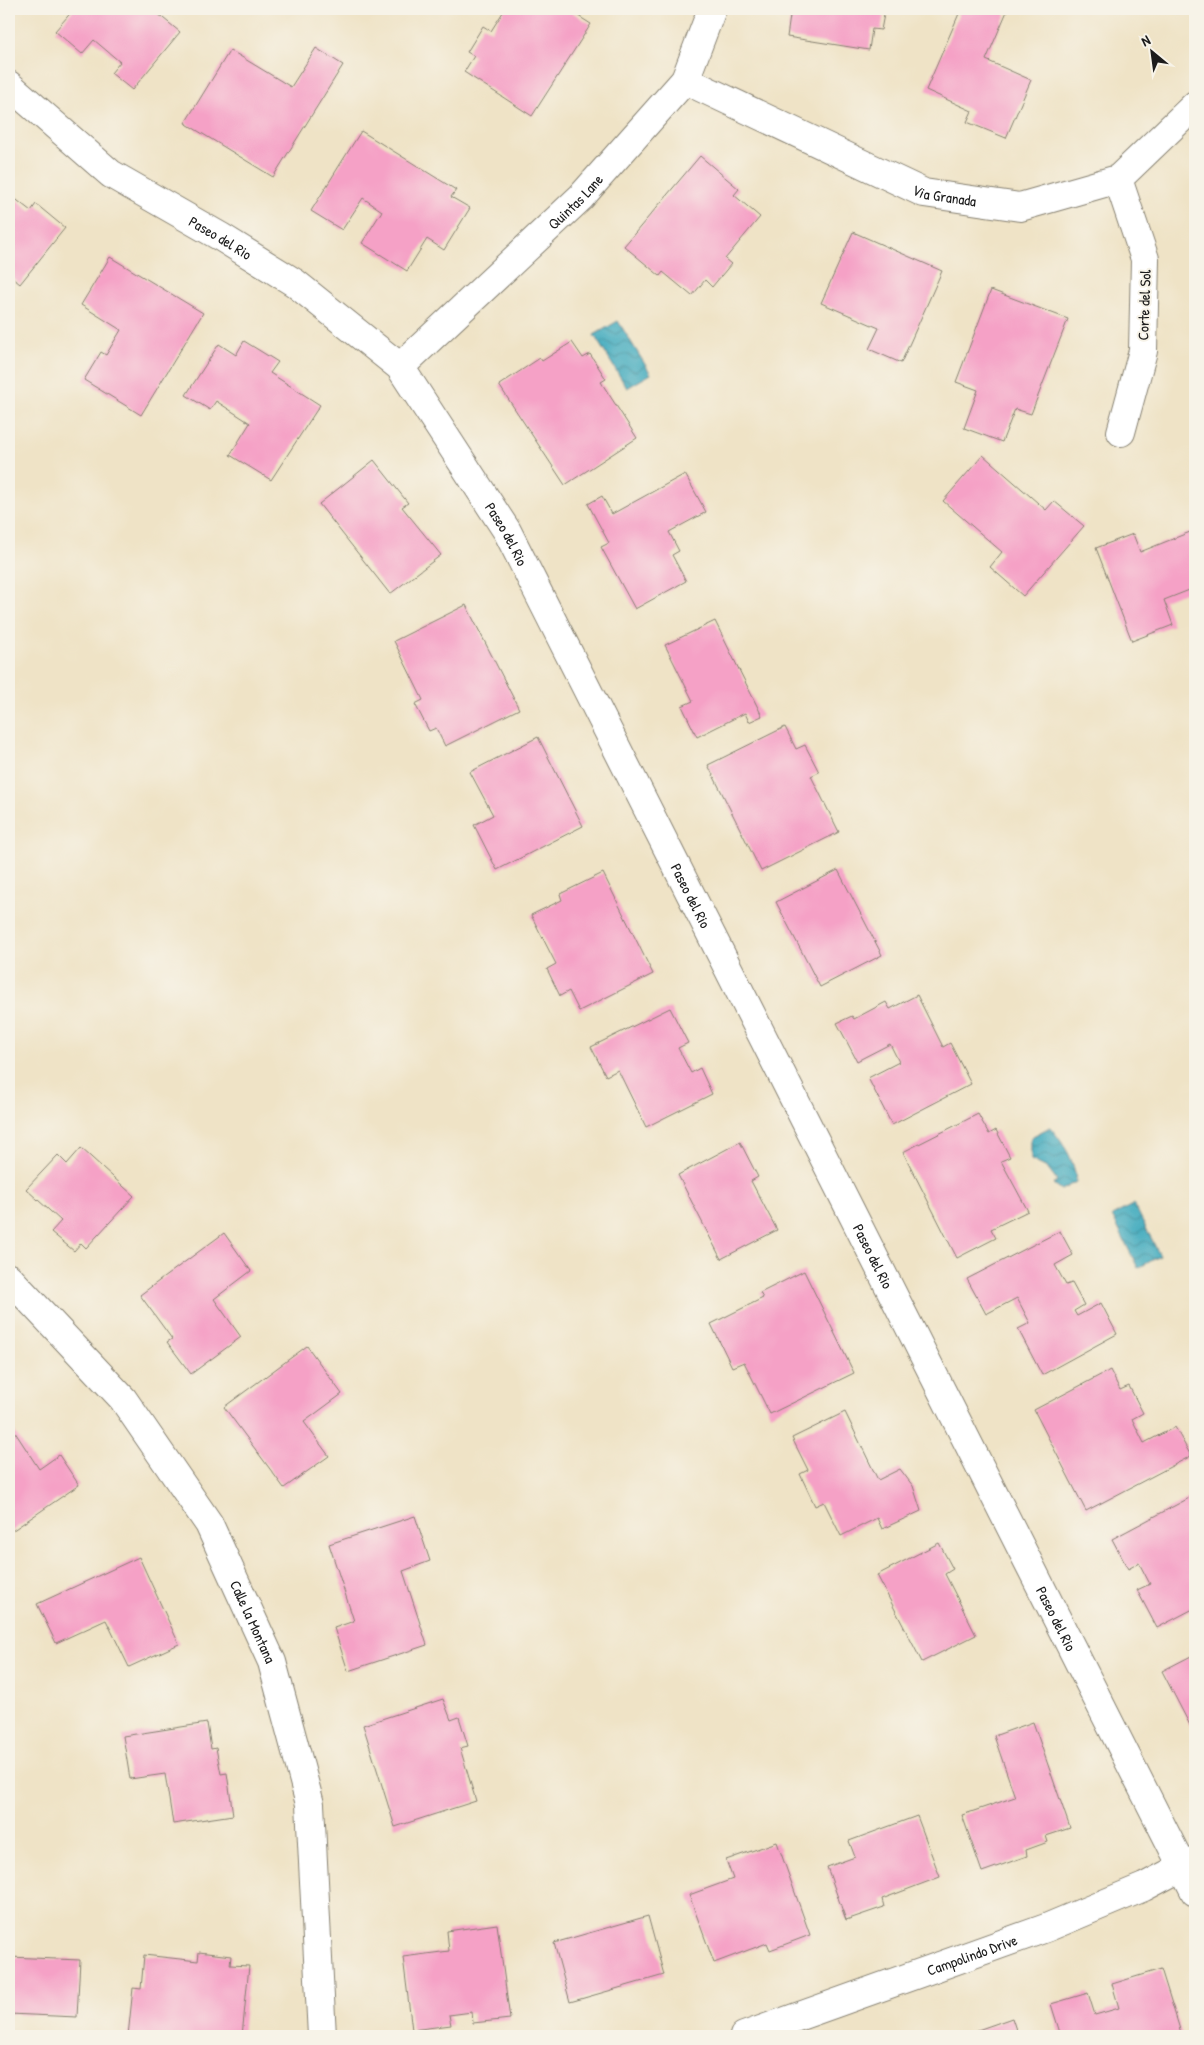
<svg xmlns="http://www.w3.org/2000/svg" width="1204" height="2045" font-family="'Patrick Hand',sans-serif">
  <defs>
    <pattern id="water-waves" width="16" height="10" patternUnits="userSpaceOnUse" patternTransform="scale(1.25)"><rect width="16" height="10" fill="#3faabe"/><path d="M0 5q4-4 8 0t8 0" fill="none" stroke="#348a9a"/></pattern>
  </defs>
  <rect width="100%" height="100%" fill="#f7f3e8"/>
  <filter id="ink" filterUnits="userSpaceOnUse"><feTurbulence type="fractalNoise" baseFrequency=".02" numOctaves="2"/><feDisplacementMap in="SourceGraphic" scale="10" xChannelSelector="R" yChannelSelector="G"/><feConvolveMatrix kernelMatrix="1 2 1 2 8 2 1 2 1" color-interpolation-filters="sRGB"/></filter>
  <filter id="wash" filterUnits="userSpaceOnUse"><feTurbulence type="fractalNoise" baseFrequency=".0096" numOctaves="4" result="noise"/><feDisplacementMap in="SourceGraphic" scale="20" xChannelSelector="R" yChannelSelector="G"/><feGaussianBlur stdDeviation="1.12" result="paint"/><feColorMatrix in="noise" values="0 0 0 0 0 0 0 0 0 0 0 0 0 0 0 0 0 1.4 0 .05"/><feComposite in="paint" operator="in"/></filter>
  <g filter="url(#wash)">
    <rect width="100%" height="100%" fill="#efe3c6"/>
    <path fill="url(#water-waves)" stroke="#2e636d" d="M 618,321 L 651,374 L 627,388 L 594,335 Z
      M 1050,1127 C 1064,1144 1075,1160 1076,1182 L 1061,1190 L 1053,1184 L 1057,1181 L 1047,1168 L 1031,1160 L 1031,1137 Z
      M 1134,1204 L 1160,1256 L 1138,1268 L 1112,1216 Z"/>
    <g id="blocks">
      <path fill="#f5a1c6" d="M 74,9 L 152,9 L 180,32 L 132,90 L 111,73 L 120,62 L 94,40 L 82,54 L 55,31 Z
        M 505,9 L 567,9 L 591,24 L 532,116 L 464,72 L 474,56 L 467,52 L 483,26 L 491,31 Z
        M 791,9 L 885,9 L 881,30 L 872,29 L 869,50 L 787,37 Z
        M 961,9 L 1008,9 L 986,60 L 1031,80 L 1006,138 L 967,122 L 972,111 L 926,90 Z
        M 316,48 L 343,65 L 273,177 L 185,123 L 230,50 L 291,87 Z
        M 361,131 L 456,190 L 451,197 L 470,208 L 444,250 L 427,239 L 407,271 L 362,243 L 382,211 L 363,198 L 342,230 L 311,211 Z
        M 700,156 L 739,189 L 734,195 L 760,217 L 725,259 L 731,264 L 712,287 L 705,280 L 692,296 L 663,272 L 660,276 L 624,246 Z
        M 9,194 L 31,211 L 36,204 L 65,228 L 20,284 L 9,275 Z
        M 853,232 L 942,271 L 901,363 L 869,349 L 879,328 L 821,303 Z
        M 110,257 L 203,313 L 141,415 L 84,380 L 101,352 L 106,355 L 121,330 L 81,305 Z
        M 991,290 L 1068,319 L 1031,414 L 1015,409 L 1002,442 L 964,428 L 978,390 L 956,382 Z
        M 244,341 L 278,362 L 270,373 L 320,405 L 271,480 L 230,455 L 250,423 L 216,401 L 210,410 L 186,395 L 219,344 L 236,355 Z
        M 572,342 L 583,358 L 590,354 L 606,379 L 601,382 L 637,438 L 565,485 L 499,385 L 540,358 L 542,361 Z
        M 983,455 L 1046,510 L 1054,501 L 1084,526 L 1023,596 L 990,567 L 1002,552 L 943,501 Z
        M 374,460 L 408,503 L 402,507 L 441,555 L 390,594 L 319,504 Z
        M 685,474 L 706,512 L 669,532 L 679,551 L 672,555 L 686,581 L 635,609 L 601,547 L 609,543 L 588,504 L 602,496 L 612,514 Z
        M 1195,530 L 1195,597 L 1192,589 L 1164,600 L 1173,625 L 1132,641 L 1096,548 L 1133,534 L 1140,552 Z
        M 466,605 L 519,709 L 445,746 L 436,728 L 429,731 L 415,704 L 423,700 L 394,641 Z
        M 715,621 L 762,716 L 749,722 L 745,713 L 697,737 L 682,706 L 693,701 L 665,645 Z
        M 785,727 L 796,749 L 805,745 L 819,772 L 811,776 L 839,832 L 761,871 L 708,765 Z
        M 538,737 L 583,826 L 497,870 L 474,825 L 493,815 L 470,772 Z
        M 838,870 L 882,955 L 820,987 L 776,902 Z
        M 603,873 L 653,974 L 579,1011 L 569,991 L 560,996 L 547,969 L 556,964 L 531,915 L 562,900 L 560,894 Z
        M 917,995 L 943,1047 L 950,1043 L 971,1084 L 892,1125 L 868,1078 L 899,1062 L 890,1044 L 857,1061 L 837,1023 L 852,1016 L 854,1019 L 886,1002 L 890,1009 Z
        M 670,1008 L 688,1043 L 678,1048 L 691,1073 L 700,1068 L 712,1094 L 646,1127 L 618,1070 L 606,1076 L 591,1047 Z
        M 978,1114 L 989,1134 L 996,1130 L 1010,1157 L 1001,1161 L 1028,1211 L 991,1229 L 996,1238 L 957,1258 L 903,1152 Z
        M 740,1142 L 758,1177 L 751,1181 L 777,1230 L 721,1259 L 678,1175 Z
        M 81,1148 L 134,1196 L 86,1248 L 81,1243 L 74,1251 L 51,1232 L 61,1221 L 26,1189 L 58,1155 L 67,1164 Z
        M 1060,1231 L 1073,1255 L 1055,1265 L 1066,1285 L 1072,1283 L 1084,1305 L 1074,1311 L 1077,1316 L 1101,1303 L 1117,1334 L 1042,1375 L 1018,1329 L 1030,1323 L 1017,1298 L 986,1314 L 967,1279 Z
        M 224,1233 L 251,1271 L 214,1299 L 241,1337 L 191,1374 L 167,1342 L 172,1339 L 140,1295 Z
        M 804,1271 L 854,1373 L 770,1414 L 744,1362 L 732,1367 L 711,1324 L 763,1298 L 760,1293 Z
        M 307,1346 L 342,1394 L 304,1422 L 329,1456 L 284,1488 L 224,1407 Z
        M 1110,1370 L 1120,1390 L 1129,1386 L 1143,1413 L 1132,1419 L 1144,1443 L 1175,1427 L 1191,1456 L 1086,1511 L 1034,1410 Z
        M 845,1412 L 878,1480 L 900,1469 L 913,1486 L 921,1511 L 882,1529 L 877,1518 L 841,1536 L 824,1502 L 815,1506 L 800,1474 L 808,1470 L 792,1438 Z
        M 9,1423 L 39,1469 L 59,1455 L 79,1485 L 9,1533 Z
        M 1193,1496 L 1195,1500 L 1195,1608 L 1157,1628 L 1137,1590 L 1150,1584 L 1139,1563 L 1128,1569 L 1112,1539 Z
        M 415,1516 L 430,1561 L 403,1571 L 427,1645 L 348,1671 L 334,1628 L 354,1621 L 329,1544 Z
        M 939,1543 L 953,1569 L 945,1574 L 976,1635 L 922,1662 L 877,1575 Z
        M 139,1557 L 179,1644 L 129,1667 L 106,1620 L 56,1643 L 37,1604 Z
        M 1195,1654 L 1195,1735 L 1162,1671 Z
        M 443,1699 L 451,1720 L 459,1717 L 468,1746 L 460,1748 L 476,1801 L 395,1827 L 363,1725 Z
        M 1033,1722 L 1070,1828 L 1046,1836 L 1048,1842 L 1026,1850 L 1027,1856 L 982,1872 L 962,1815 L 1015,1797 L 994,1736 Z
        M 207,1723 L 211,1749 L 216,1748 L 221,1774 L 227,1773 L 233,1815 L 173,1824 L 165,1774 L 130,1779 L 123,1736 Z
        M 917,1816 L 940,1877 L 882,1899 L 884,1907 L 846,1920 L 827,1867 L 855,1857 L 849,1841 Z
        M 777,1842 L 810,1935 L 770,1950 L 767,1943 L 714,1963 L 689,1895 L 733,1879 L 726,1860 Z
        M 648,1916 L 664,1975 L 570,2002 L 554,1943 Z
        M 497,1924 L 510,2019 L 473,2023 L 472,2012 L 449,2015 L 451,2025 L 412,2030 L 403,1957 L 449,1951 L 447,1931 Z
        M 199,1952 L 231,1956 L 230,1965 L 249,1966 L 242,2036 L 128,2036 L 133,1988 L 141,1989 L 144,1955 L 198,1961 Z
        M 9,1957 L 80,1960 L 77,2017 L 9,2014 Z
        M 1161,1969 L 1182,2036 L 1061,2036 L 1051,2004 L 1088,1993 L 1095,2015 L 1119,2008 L 1112,1984 Z
        M 1012,2018 L 1018,2036 L 974,2036 L 972,2032 Z"/>
    </g>
  </g>
  <g filter="url(#ink)">
    <use href="#blocks" fill-opacity="0" stroke="#868071" stroke-width="1"/>
    <g fill="none" stroke-linecap="round" stroke-linejoin="round">
      <defs>
        <g id="street">
          <path id="s1" d="M 685,80 L 924,193 L 1020,207 L 1118,179 L 1195,105"/>
          <path id="s2" d="M 9,85 L 111,174 L 221,237 L 295,283 L 400,367 L 507,531 L 1195,1892"/>
          <path d="M 1118,179 L 1145,259 L 1143,351 L 1121,432"/>
          <path id="s3" d="M 400,367 L 581,197 L 685,80 L 712,9"/>
          <path id="s4" d="M 9,1278 L 123,1399 L 209,1524 L 272,1662 L 310,1804 L 322,2036"/>
          <path id="s5" d="M 744,2036 L 1046,1928 L 1144,1887 L 1195,1860"/>
        </g>
      </defs>
      <use href="#street" stroke="#868071" stroke-width="30"/>
      <use href="#street" stroke="#fff" stroke-width="28"/>
    </g>
  </g>
  <g text-anchor="middle" dominant-baseline="central" stroke-width="4" stroke-linejoin="round" paint-order="stroke">
    <g font-size="15" fill="#1c1c1c" stroke="#f7f3e8">
      <text stroke="none"><textPath href="#s1" startOffset="285">Via Granada</textPath></text>
      <text stroke="none"><textPath href="#s3" startOffset="241">Quintas Lane</textPath></text>
      <text stroke="none"><textPath href="#s2" startOffset="262">Paseo del Rio</textPath></text>
      <text transform="translate(1144 305) rotate(-88)">Corte del Sol</text>
      <text stroke="none"><textPath href="#s2" startOffset="682">Paseo del Rio</textPath></text>
      <text stroke="none"><textPath href="#s2" startOffset="1088">Paseo del Rio</textPath></text>
      <text stroke="none"><textPath href="#s2" startOffset="1492">Paseo del Rio</textPath></text>
      <text stroke="none"><textPath href="#s2" startOffset="1898">Paseo del Rio</textPath></text>
      <text stroke="none"><textPath href="#s4" startOffset="425">Calle la Montana</textPath></text>
      <text stroke="none"><textPath href="#s5" startOffset="242">Campolindo Drive</textPath></text>
    </g>
  </g>
  <rect width="1204" height="2045" fill="none" stroke="#f7f3e8" stroke-width="30"/>
  <g transform="translate(1152 52) rotate(331)" stroke="#f7f3e8" stroke-width="4" paint-order="stroke">
  <path d="M0-4L9 19L0 12L-9 19Z" fill="#1c1c1c"/>
  <text y="-8" font-size="14" font-weight="bold" text-anchor="middle" fill="#1c1c1c">N</text>
  </g>
</svg>
